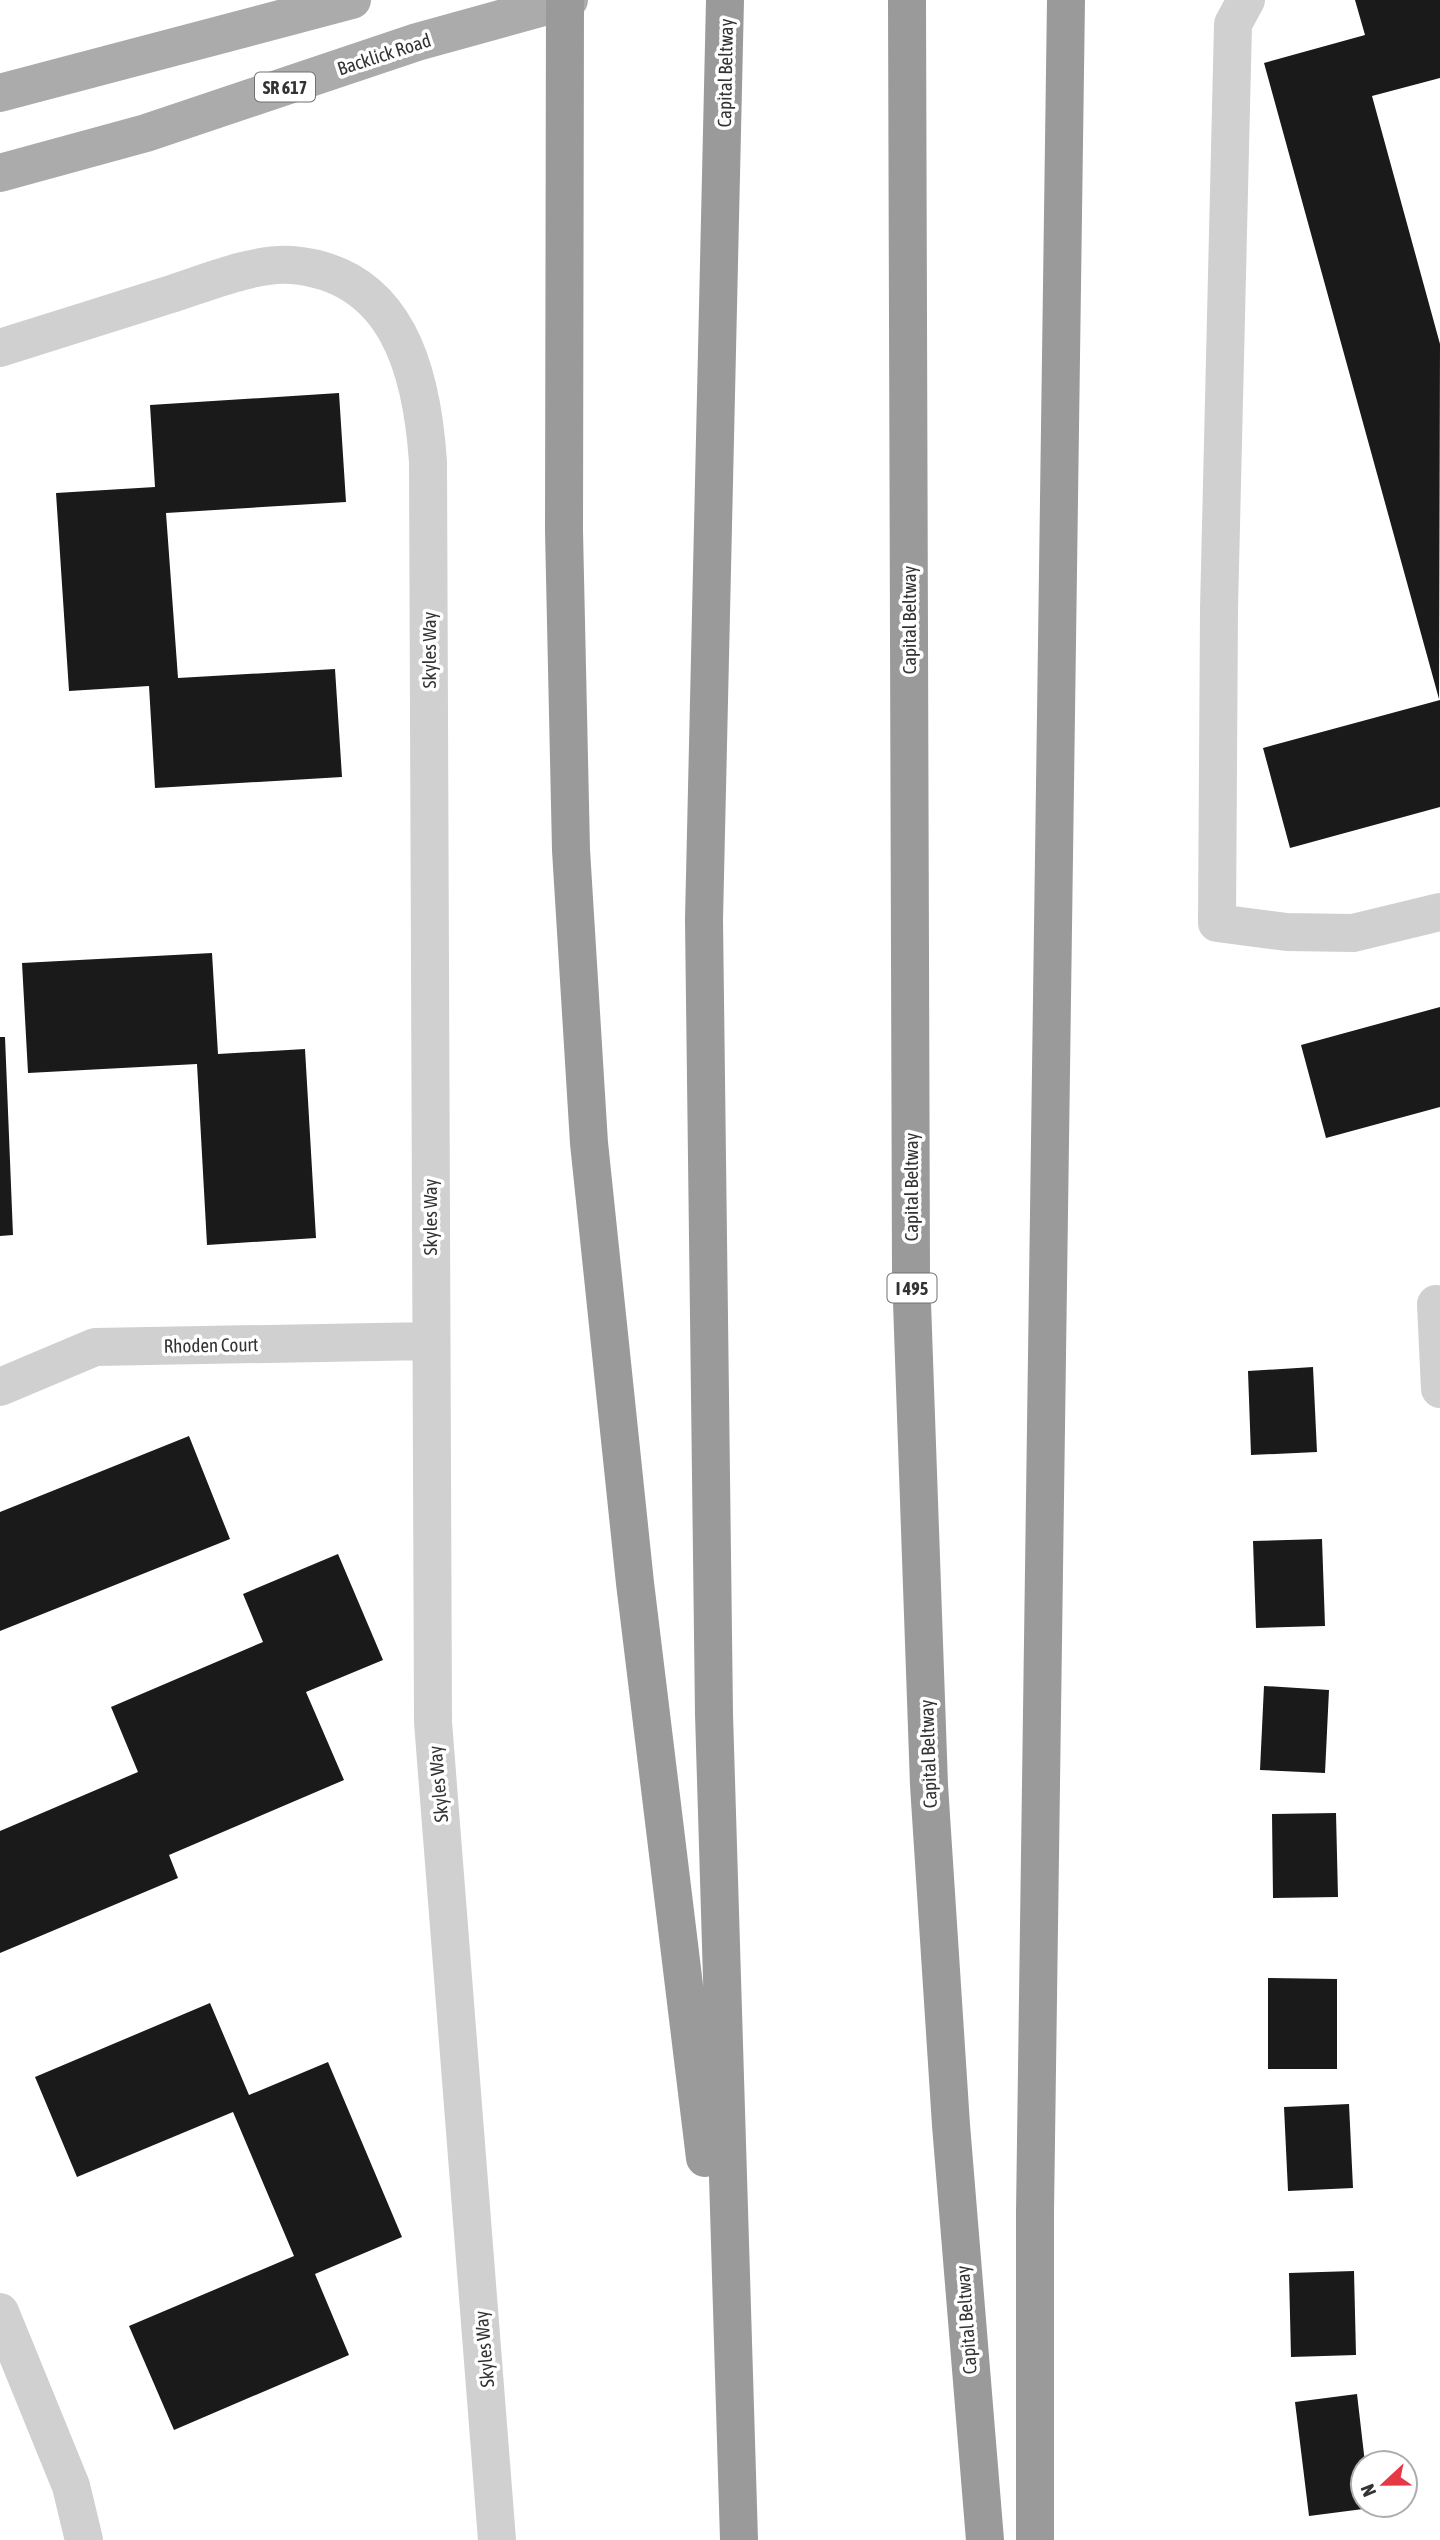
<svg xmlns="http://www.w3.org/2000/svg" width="1440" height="2540" font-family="'Asap Condensed',sans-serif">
  <rect width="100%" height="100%" fill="#fff"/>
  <path fill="#1a1a1a" d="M 1355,0 L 1440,0 L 1440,78 L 1372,96 L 1440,344 L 1439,699 L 1264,63 L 1365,35 Z
    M 339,393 L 346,502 L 166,513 L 178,678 L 335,669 L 342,777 L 155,788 L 149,686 L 69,691 L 56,493 L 155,487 L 150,405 Z
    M 1440,700 L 1440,807 L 1290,848 L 1263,748 Z
    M 212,953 L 218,1054 L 305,1049 L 316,1238 L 207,1245 L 197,1064 L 28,1073 L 22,963 Z
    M 1440,1007 L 1440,1107 L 1326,1138 L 1301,1045 Z
    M 0,1037 L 5,1037 L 13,1235 L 0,1236 Z
    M 1313,1367 L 1317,1452 L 1251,1455 L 1248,1371 Z
    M 189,1436 L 230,1539 L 0,1631 L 0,1512 Z
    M 1322,1539 L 1325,1626 L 1256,1628 L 1253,1541 Z
    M 338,1554 L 383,1660 L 306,1692 L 344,1780 L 169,1855 L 178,1878 L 0,1953 L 0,1831 L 138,1772 L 111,1707 L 263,1642 L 243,1594 Z
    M 1264,1686 L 1329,1690 L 1325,1773 L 1260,1770 Z
    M 1336,1813 L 1338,1897 L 1273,1898 L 1272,1814 Z
    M 1268,1978 L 1337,1979 L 1337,2069 L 1268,2069 Z
    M 210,2003 L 249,2095 L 328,2062 L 402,2237 L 315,2274 L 349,2355 L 174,2430 L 129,2326 L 294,2256 L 233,2112 L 77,2177 L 35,2077 Z
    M 1349,2104 L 1353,2188 L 1288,2191 L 1284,2107 Z
    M 1354,2271 L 1356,2355 L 1291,2357 L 1289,2273 Z
    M 1357,2394 L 1365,2463 L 1363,2505 L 1370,2505 L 1371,2508 L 1309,2516 L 1295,2402 Z"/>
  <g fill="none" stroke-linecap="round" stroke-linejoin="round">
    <path stroke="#d0d0d0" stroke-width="38" d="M 1246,0 L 1233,24 L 1219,609 L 1217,923 L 1287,932 L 1353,933 L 1440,912
      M 0,348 C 56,330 112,313 168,295 C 203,284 255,262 292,265 C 398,274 422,372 428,462 L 433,1722 L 497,2540
      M 1436,1304 L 1440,1389
      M 0,1387 L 95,1347 L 430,1341
      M 0,2312 L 71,2486 L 84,2540"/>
    <path stroke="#ababab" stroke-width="38" d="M 0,93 L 352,0
      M 0,173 L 146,133 L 417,42 L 569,0"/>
    <path stroke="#9a9a9a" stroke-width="38" d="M 565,0 L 564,531 L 571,850 L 589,1143 L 635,1583 L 705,2158
      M 725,0 L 704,920 L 714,1714 L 739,2540
      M 907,0 L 911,1274 L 929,1785 L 951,2125 L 985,2540
      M 1035,2540 L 1035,2212 L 1066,0"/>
  </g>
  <g text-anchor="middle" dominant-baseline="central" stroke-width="7" stroke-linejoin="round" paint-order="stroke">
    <g fill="#fff" stroke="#707070" stroke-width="2">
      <rect x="255" y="72.5" width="60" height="29" rx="5"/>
      <rect x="887.5" y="1273.5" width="49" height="29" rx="5"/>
    </g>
    <g font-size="18" font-weight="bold" fill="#333">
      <text x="285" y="87">SR 617</text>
      <text x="912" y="1288">I 495</text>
    </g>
    <g font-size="19" fill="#333" stroke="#fff">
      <text transform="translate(384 54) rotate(-18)">Backlick Road</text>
      <text transform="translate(725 73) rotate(-89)">Capital Beltway</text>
      <text transform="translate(909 620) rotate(-90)">Capital Beltway</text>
      <text transform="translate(429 650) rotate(-90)">Skyles Way</text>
      <text transform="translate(911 1187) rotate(-90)">Capital Beltway</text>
      <text transform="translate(430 1217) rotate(-90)">Skyles Way</text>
      <text transform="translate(211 1345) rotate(-1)">Rhoden Court</text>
      <text transform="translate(928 1754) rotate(-92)">Capital Beltway</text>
      <text transform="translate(438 1784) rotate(-95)">Skyles Way</text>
      <text transform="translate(966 2320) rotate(-94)">Capital Beltway</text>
      <text transform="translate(484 2349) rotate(-95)">Skyles Way</text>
    </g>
  </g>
  <g transform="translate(1384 2484) rotate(248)"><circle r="33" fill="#ffffff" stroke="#adadad" stroke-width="2"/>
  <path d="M0-5L12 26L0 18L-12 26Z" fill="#e63946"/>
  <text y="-10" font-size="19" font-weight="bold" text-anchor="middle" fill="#333333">N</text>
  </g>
</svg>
